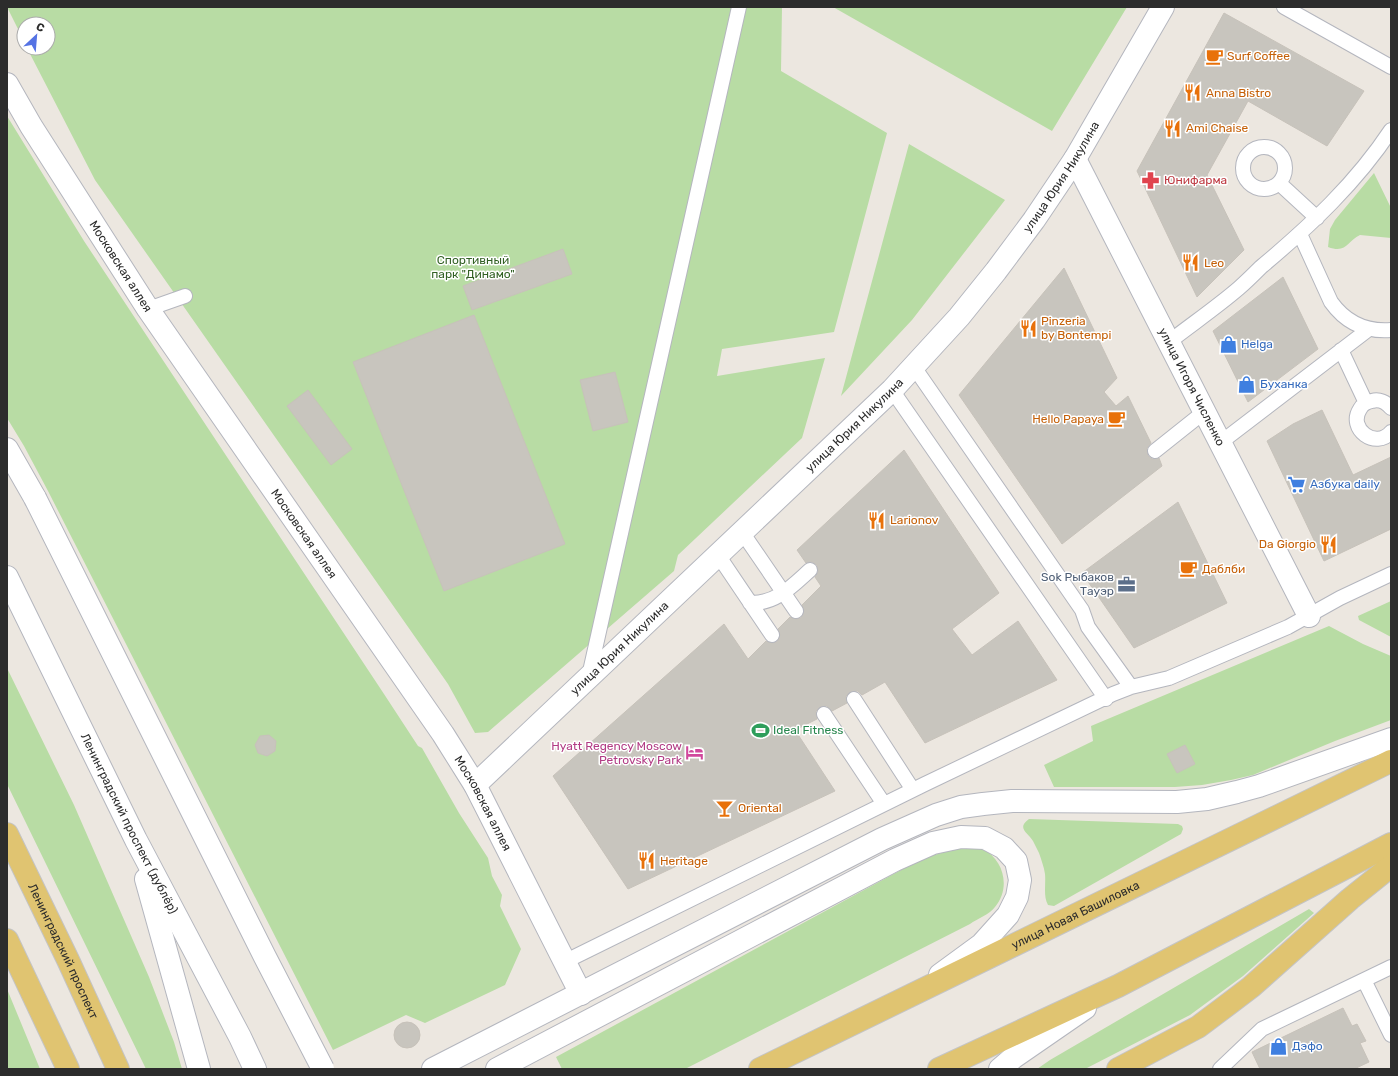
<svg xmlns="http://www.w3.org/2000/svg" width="1398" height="1076" font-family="Rubik,sans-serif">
  <rect width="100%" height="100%" fill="#ece7e0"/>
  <path fill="#b8dca4" d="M 7,7 L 782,7 L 781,71 L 887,133 L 834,332 L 722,349 L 717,376 L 825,358 L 802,438 L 678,555 L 674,571 L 488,732 L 475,733 L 448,684 L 95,180 L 27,48 L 48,48 L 48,24 L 24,24 L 24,41 Z
    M 833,7 L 1127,7 L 1052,131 Z
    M 7,116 L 84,241 L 384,694 L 418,746 L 422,748 L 459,813 L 488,858 L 492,876 L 502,895 L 500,906 L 521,949 L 505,985 L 425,1023 L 406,1015 L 333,1050 L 48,491 L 24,446 L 7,418 Z
    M 909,144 L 1005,200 L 912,320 L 841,396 Z
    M 1374,173 L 1391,208 L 1391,238 L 1360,235 C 1347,241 1347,254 1328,247 L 1330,229 L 1335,220 Z
    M 1391,601 L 1391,637 L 1359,620 L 1358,616 Z
    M 1329,626 L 1363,644 L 1391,656 L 1391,720 L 1335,741 L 1253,775 L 1231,780 L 1202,785 L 1175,787 L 1054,787 L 1044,765 L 1093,741 L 1091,726 Z
    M 7,668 L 74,805 L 149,977 L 174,1042 L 182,1069 L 146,1069 L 7,784 Z
    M 1029,819 L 1178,824 L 1182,826 L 1183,829 L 1181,834 L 1054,906 L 1048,905 C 1043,896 1046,884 1045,874 C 1044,867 1041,859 1039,853 C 1037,849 1035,845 1033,841 C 1028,833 1016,828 1029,819 Z
    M 961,847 C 968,847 977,847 983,849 C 1004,860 1011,888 995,907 C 990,914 977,919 970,924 L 685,1069 L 562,1069 L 556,1057 L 901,870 L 931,856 Z
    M 1309,909 L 1314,913 L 1243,976 L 1190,1015 L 1085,1069 L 1037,1069 L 1050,1060 Z
    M 7,989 L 40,1069 L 7,1069 Z"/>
  <path fill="#c8c5be" stroke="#c7c2ba" d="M 1224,13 L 1364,91 L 1327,146 L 1248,101 L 1207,175 L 1244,250 L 1197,297 L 1137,171 Z
    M 563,249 L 572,274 L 472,310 L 463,286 Z
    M 1064,268 L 1117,378 L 1104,392 L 1116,406 L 1128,396 L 1151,443 L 1147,448 L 1148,456 L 1152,459 L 1159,458 L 1162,466 L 1062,544 L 959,395 Z
    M 1283,277 L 1318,349 L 1248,402 L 1213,331 Z
    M 474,315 L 565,544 L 444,591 L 353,362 Z
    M 615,372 L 628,422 L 593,431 L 580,380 Z
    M 308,390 L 352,449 L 331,465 L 287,406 Z
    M 1322,410 L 1353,475 L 1391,457 L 1391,529 L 1324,561 L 1267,441 L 1293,424 Z
    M 904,450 L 999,593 L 952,629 L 972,655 L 1018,621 L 1057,680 L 925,743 L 885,682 L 862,695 L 858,691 L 850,692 L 846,696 L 847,703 L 832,711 L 827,706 L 820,707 L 816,711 L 817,719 L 795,730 L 835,791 L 628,889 L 553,776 L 724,624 L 748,659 L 766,641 L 772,643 L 777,642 L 780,635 L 778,629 L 790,617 L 796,619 L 801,618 L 804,611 L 802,605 L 821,586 L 815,577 L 818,572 L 817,565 L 812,562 L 806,563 L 797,550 Z
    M 1178,502 L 1227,603 L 1134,648 L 1082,573 Z
    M 269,735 L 276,741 L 275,751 L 267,756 L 258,753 L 255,745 L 260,736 Z
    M 1185,745 L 1195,764 L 1177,773 L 1167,754 Z
    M 1343,1008 L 1352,1026 L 1357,1024 L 1366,1041 L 1360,1043 L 1369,1062 L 1354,1069 L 1260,1069 L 1252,1052 Z
    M394 1035a13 13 0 1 1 26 0a13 13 0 1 1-26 0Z"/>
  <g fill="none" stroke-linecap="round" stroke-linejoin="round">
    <defs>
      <path id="service" d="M 1284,7 L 1391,67
        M1243 168a21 21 0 1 1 42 0a21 21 0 1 1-42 0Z
        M 1279,183 L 1317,218
        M 1300,234 L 1331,302 C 1346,323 1366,332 1391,330
        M 148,309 L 185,296
        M 1169,342 C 1192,324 1217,307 1239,288 C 1247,281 1254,274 1261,267 C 1310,226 1356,183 1391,130
        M 1341,350 L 1366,403
        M 914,367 L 1082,610 L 1088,627 L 1131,687
        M 892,390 L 1106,699
        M 1391,408 C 1386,402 1379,399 1372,401 C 1367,402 1362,405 1360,409 C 1347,429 1376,450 1391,432
        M 1220,443 L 1369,329
        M 1155,451 L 1204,412
        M 742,532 L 796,611
        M 718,555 L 772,635
        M 750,603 C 776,604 792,586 810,570
        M 589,676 L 739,7
        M 854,699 L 913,790
        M 824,714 L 884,804
        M 564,962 L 925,784 L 1113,694 L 1131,687 L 1169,678 L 1288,627 L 1340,598 L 1391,574
        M 1391,967 L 1364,980 L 1391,1035
        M 1220,1069 L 1262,1029 L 1364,980"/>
      <g id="minor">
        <path id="s1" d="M 7,84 L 31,126 L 148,309 L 443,734 L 475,785 L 581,994"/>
        <path id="s2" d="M 1075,159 L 1309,616"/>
        <path id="s3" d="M 475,785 L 892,390 L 959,317 L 996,271 L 1034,220 L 1075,159 L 1163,7"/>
      </g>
      <g id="secondary">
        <path d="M 7,449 L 35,498"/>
        <path id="s4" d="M 7,577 L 136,840 L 240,1037 L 255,1069"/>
        <path d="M 146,879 L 199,1069"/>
        <path d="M 433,1069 L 882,839 L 936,815 L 961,807 L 983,804 L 1012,801 L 1177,802 L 1207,799 L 1237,792 L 1259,786 L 1391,739"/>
        <path d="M 497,1069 L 895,860 L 933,843 L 961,837 L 985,838 L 1004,848 L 1016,861 L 1020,880 L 1017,897 L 1008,915 L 981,945 L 940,975"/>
        <path d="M 1000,1069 L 1014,1057 L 1085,1008"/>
      </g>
      <g id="primary">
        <path id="s5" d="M 7,834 L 68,960 L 118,1069"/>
        <path d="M 7,940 L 68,1069"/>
        <path id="s6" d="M 760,1069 L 1391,761"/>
        <path d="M 939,1069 L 1118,986 L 1391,844"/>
        <path d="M 1118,1069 L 1198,1027 L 1222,1009 L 1251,987 L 1350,899 L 1391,866"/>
      </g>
    </defs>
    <use href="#service" stroke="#b4b6be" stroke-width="16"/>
    <use href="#minor" stroke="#b4b6be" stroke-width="24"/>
    <use href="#secondary" stroke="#b4b6be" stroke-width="24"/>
    <use href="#primary" stroke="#c4c4c4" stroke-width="24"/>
    <use href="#service" stroke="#fff" stroke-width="14"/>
    <use href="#minor" stroke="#fff" stroke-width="22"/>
    <use href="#secondary" stroke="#fff" stroke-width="22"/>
    <use href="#primary" stroke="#e0c471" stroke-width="22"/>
    <defs>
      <path id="secondary-bridge" d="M 35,498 L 265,957 L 323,1069"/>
    </defs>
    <use href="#secondary-bridge" stroke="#b4b6be" stroke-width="24" stroke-linecap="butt"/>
    <use href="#secondary-bridge" stroke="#fff" stroke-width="22"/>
  </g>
  <defs>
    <symbol id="cafe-bare" viewBox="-9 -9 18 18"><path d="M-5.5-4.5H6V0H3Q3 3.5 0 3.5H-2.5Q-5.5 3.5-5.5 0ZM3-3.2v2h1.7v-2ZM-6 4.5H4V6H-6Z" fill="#e8710a" stroke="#fff" stroke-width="2.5" paint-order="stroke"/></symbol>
    <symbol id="restaurant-bare" viewBox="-9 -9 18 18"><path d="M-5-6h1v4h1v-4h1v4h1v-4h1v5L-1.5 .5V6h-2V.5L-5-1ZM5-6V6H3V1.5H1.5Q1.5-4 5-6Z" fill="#e8710a" stroke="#fff" stroke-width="2.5" paint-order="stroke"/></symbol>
    <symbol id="pharmacy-bare" viewBox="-9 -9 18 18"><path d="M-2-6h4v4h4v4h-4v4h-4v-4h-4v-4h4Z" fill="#e0444e" stroke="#fff" stroke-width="2.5" paint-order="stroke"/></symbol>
    <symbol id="shop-bare" viewBox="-9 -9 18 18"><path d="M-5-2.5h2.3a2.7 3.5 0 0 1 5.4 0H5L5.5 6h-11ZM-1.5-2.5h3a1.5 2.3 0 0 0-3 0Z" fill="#3f7fe0" stroke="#fff" stroke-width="2.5" paint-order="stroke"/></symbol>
    <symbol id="supermarket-bare" viewBox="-9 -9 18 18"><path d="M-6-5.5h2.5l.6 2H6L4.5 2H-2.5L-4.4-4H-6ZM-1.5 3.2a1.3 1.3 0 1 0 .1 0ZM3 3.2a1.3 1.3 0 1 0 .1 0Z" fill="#3f7fe0" stroke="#fff" stroke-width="2.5" paint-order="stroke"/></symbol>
    <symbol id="office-bare" viewBox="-9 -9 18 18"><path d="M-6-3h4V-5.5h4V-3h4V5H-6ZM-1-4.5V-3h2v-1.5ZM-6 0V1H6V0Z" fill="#5c6f8a" stroke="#fff" stroke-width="2.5" paint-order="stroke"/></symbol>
    <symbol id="stadium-bare" viewBox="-9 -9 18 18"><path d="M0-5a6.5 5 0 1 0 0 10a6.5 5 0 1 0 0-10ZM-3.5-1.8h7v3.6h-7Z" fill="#2e9e5b" stroke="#fff" stroke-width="2.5" paint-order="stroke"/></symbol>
    <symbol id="hotel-bare" viewBox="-9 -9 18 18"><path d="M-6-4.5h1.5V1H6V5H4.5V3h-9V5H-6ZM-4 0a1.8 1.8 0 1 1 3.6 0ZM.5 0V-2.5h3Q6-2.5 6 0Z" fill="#d1479c" stroke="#fff" stroke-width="2.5" paint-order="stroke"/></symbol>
    <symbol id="bar-bare" viewBox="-9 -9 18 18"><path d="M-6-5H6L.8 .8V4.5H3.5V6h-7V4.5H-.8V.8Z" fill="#e8710a" stroke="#fff" stroke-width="2.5" paint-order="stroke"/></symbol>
  </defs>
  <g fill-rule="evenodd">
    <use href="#cafe-bare" x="1202" y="44" width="25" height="25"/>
    <use href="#restaurant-bare" x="1180" y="80" width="25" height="25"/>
    <use href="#restaurant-bare" x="1160" y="116" width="25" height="25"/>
    <use href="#pharmacy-bare" x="1138" y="168" width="25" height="25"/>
    <use href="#restaurant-bare" x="1178" y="250" width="25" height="25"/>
    <use href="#restaurant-bare" x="1016" y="316" width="25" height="25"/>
    <use href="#shop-bare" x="1216" y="332" width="25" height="25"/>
    <use href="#shop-bare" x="1234" y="372" width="25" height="25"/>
    <use href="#cafe-bare" x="1104" y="406" width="25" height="25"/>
    <use href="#supermarket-bare" x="1284" y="472" width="25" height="25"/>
    <use href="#restaurant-bare" x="864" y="508" width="25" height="25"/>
    <use href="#restaurant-bare" x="1316" y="532" width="25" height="25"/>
    <use href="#cafe-bare" x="1176" y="556" width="25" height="25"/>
    <use href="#office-bare" x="1114" y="572" width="25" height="25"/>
    <use href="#stadium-bare" x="748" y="718" width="25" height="25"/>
    <use href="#hotel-bare" x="682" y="740" width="25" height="25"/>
    <use href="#bar-bare" x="712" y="796" width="25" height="25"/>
    <use href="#restaurant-bare" x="634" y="848" width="25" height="25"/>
    <use href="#shop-bare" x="1266" y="1034" width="25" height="25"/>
  </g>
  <g text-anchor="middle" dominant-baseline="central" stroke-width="3" stroke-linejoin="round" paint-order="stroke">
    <g font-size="12" fill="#c56008" stroke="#fff" text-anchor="start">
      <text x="1227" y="56">Surf Coffee</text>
      <text x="1206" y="93">Anna Bistro</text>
      <text x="1186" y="128">Ami Chaise</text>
      <text x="1204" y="263">Leo</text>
      <text x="1041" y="321">Pinzeria<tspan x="1041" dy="14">by Bontempi</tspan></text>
      <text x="1104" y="419" text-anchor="end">Hello Papaya</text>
      <text x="890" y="520">Larionov</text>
      <text x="1316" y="544" text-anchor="end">Da Giorgio</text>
      <text x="1202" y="569">Даблби</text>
      <text x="738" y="808">Oriental</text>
      <text x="660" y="861">Heritage</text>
    </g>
    <g font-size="12" fill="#2c2c2c" stroke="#fff">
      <text stroke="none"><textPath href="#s3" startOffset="847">улица Юрия Никулина</textPath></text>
      <text stroke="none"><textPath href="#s1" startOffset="215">Московская аллея</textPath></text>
      <text stroke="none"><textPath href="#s2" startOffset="256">улица Игоря Численко</textPath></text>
      <text stroke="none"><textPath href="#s3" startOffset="523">улица Юрия Никулина</textPath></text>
      <text stroke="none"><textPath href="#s1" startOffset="539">Московская аллея</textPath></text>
      <text stroke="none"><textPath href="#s3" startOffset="199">улица Юрия Никулина</textPath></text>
      <text stroke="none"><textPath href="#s1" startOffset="863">Московская аллея</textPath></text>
      <text stroke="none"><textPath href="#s4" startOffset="275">Ленинградский проспект (дублёр)</textPath></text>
      <text stroke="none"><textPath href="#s6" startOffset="351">улица Новая Башиловка</textPath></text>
      <text stroke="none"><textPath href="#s5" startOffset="130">Ленинградский проспект</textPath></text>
    </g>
    <g font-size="12" fill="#be3a42" stroke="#fff" text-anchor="start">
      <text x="1164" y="180">Юнифарма</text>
    </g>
    <g font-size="12" fill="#326124" stroke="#fff">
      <text x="473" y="260">Спортивный<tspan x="473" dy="14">парк "Динамо"</tspan></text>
    </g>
    <g font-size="12" fill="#366cbe" stroke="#fff" text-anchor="start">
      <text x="1241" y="344">Helga</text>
      <text x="1260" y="384">Буханка</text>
      <text x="1310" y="484">Азбука daily</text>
      <text x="1292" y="1046">Дэфо</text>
    </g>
    <g font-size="12" fill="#4e5e75" stroke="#fff" text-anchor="end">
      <text x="1114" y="577">Sok Рыбаков<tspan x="1114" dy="14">Тауэр</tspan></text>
    </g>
    <g font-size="12" fill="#27864d" stroke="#fff" text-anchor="start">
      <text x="773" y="730">Ideal Fitness</text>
    </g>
    <g font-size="12" fill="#b23c85" stroke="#fff" text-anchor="end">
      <text x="682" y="746">Hyatt Regency Moscow<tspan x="682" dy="14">Petrovsky Park</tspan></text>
    </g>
  </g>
  <rect width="1398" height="1076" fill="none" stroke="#2c2c2c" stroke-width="16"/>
  <g transform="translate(36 36) rotate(26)"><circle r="19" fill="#ffffff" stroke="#ababab"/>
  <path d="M0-3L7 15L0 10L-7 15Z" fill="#5573e4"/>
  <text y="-6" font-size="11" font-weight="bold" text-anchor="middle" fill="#2c2c2c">С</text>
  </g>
</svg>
